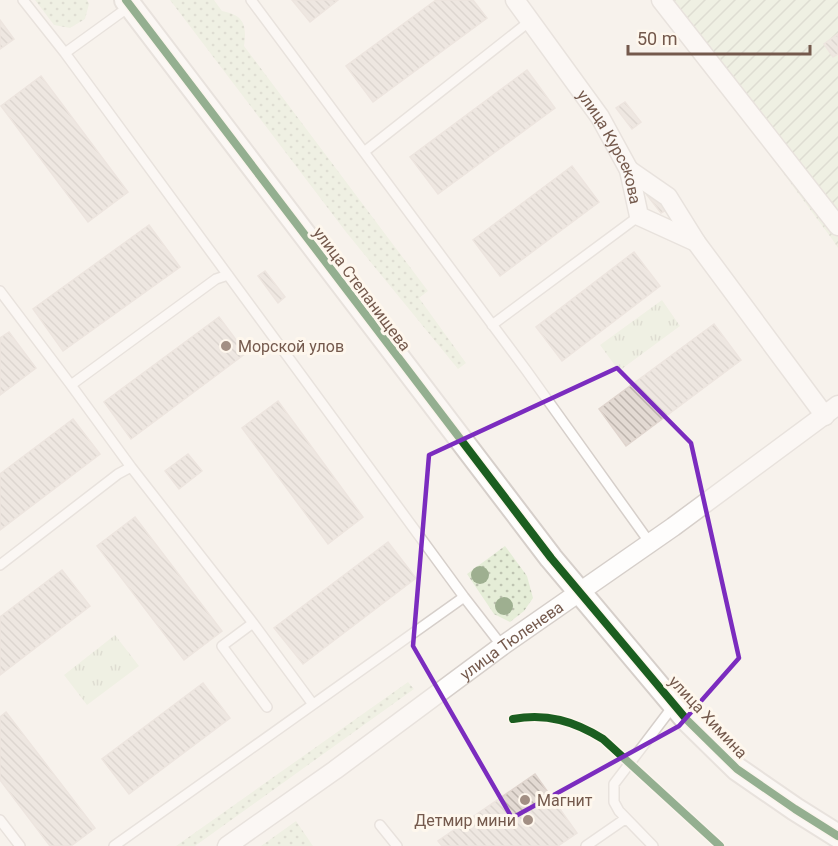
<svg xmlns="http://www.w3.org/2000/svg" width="838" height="846" font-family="Roboto,sans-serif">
  <defs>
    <pattern id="grass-dots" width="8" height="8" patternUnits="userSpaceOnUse" patternTransform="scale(1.5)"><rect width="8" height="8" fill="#e5edd7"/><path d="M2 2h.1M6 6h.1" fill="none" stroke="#bec3b1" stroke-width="1.8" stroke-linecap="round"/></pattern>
    <pattern id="park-tufts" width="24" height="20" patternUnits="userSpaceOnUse" patternTransform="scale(1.5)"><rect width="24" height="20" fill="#e5edd7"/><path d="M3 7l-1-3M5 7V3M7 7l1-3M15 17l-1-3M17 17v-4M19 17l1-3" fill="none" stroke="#bec3b1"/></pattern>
    <pattern id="garden-furrows" width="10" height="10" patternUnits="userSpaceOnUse" patternTransform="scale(1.5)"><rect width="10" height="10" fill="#e5edd7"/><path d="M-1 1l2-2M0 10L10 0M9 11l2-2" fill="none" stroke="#bec3b1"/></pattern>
    <pattern id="building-back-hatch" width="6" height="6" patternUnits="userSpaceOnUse" patternTransform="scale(1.5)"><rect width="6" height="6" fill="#e3dad3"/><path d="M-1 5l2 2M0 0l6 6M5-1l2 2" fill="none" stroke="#bdb4ad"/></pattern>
  </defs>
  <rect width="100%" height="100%" fill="#f7f2ec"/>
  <path fill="url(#grass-dots)" d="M 35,0 L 87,0 L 89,4 L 85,19 L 70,28 L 54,25 Z
    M 170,0 L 214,0 L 222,11 C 244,15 247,25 244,46 L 428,291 L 419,298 L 466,363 L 458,369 L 346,232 Z
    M 505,546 L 527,576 L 533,598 L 524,611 L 510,622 L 494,614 L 467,574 Z
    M 408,682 L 414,689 L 195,846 L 176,846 Z
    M 296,821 L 313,846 L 261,846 Z"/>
  <path fill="url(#park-tufts)" d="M 662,300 L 680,326 L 619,371 L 600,345 Z
    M 115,635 L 139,666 L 87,705 L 64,675 Z"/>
  <path fill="url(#garden-furrows)" d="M 655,0 L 838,0 L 838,248 L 832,239 Z"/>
  <path fill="url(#building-back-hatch)" stroke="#e0d5ce" stroke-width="1.5" d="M 292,0 L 338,0 L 310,22 Z
    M 436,0 L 473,0 L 487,18 L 373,102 L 346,66 Z
    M 0,20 L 14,39 L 0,49 Z
    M 838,34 L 838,54 L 833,57 L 824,44 Z
    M 527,70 L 555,108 L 438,194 L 410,157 Z
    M 41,76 L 128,192 L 88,222 L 1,106 Z
    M 625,102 L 641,122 L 632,129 L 616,108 Z
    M 572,166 L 599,202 L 500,276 L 473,240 Z
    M 653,190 L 668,209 L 661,213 L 647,195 Z
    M 149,225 L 180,267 L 63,351 L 33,309 Z
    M 634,252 L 660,286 L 562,361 L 536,327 Z
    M 265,271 L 285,297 L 278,303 L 258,276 Z
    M 219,317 L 246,353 L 131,439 L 104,402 Z
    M 714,324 L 741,360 L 626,446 L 599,409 Z
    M 9,332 L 36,368 L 0,395 L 0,338 Z
    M 278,401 L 363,517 L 328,544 L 242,428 Z
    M 73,419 L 100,454 L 0,530 L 0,474 Z
    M 188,454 L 202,471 L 179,489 L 165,471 Z
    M 135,517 L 222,631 L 184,660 L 97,546 Z
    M 388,542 L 416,578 L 303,664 L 274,628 Z
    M 62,570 L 90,606 L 0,675 L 0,617 Z
    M 203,683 L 230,718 L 129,794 L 102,759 Z
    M 6,712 L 95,828 L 71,846 L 50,846 L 0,780 L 0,717 Z
    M 535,774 L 577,833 L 558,846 L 442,846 L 438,841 Z"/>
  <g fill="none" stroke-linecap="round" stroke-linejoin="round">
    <defs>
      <path id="service" d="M 23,0 L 65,53
        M 251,0 L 526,370 L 650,543
        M 130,6 L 65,53 L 464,597 L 502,646
        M 364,152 L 530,21
        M 0,291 L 71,385 L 216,279 L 228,275
        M 492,325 L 639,216
        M 71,385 L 131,467
        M 0,565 L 118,474 L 131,467 L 253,623 L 312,703
        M 253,623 L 222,646 L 267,707
        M 0,820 L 20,846
        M 380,825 L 397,846
        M 114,846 L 464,597
        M 586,846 L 625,819
        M 653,846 L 619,811 L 614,802 L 614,784 L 674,705"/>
      <g id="minor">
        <path id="s1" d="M 515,0 L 600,117 L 629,170 L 639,216 L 696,242 L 825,416"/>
        <path d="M 661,0 L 838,226"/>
        <path d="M 629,170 L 668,197 L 696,242"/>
        <path id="s2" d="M 227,846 L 335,770 L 502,646 L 673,527 L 838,405"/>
      </g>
      <path id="tertiary" d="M 126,0 L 551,558 L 687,720 L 737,769 L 795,809 L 838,836"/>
    </defs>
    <use href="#service" stroke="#d6cfca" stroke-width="12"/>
    <use href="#minor" stroke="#d6cfca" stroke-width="21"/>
    <use href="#tertiary" stroke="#d6cfca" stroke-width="26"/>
    <use href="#service" stroke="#fefdfc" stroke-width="9"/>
    <use href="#minor" stroke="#fefdfc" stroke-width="18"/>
    <use href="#tertiary" stroke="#fefdfc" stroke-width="22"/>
    <defs>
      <path id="cycleway" d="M 126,0 L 551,558 L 687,720 L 737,769 L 795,809 L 838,836
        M 513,719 C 547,713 574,721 603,739 L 720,846"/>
    </defs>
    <use href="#cycleway" stroke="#fef7ed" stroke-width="11"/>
    <use href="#cycleway" stroke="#1b5e20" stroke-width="8"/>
  </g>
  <g fill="#9eaf90">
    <circle cx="480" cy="575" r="9"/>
    <circle cx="504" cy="606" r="9"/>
  </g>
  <path d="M0 0H838V846H0ZM 617,368 L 691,443 L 739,658 L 679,726 L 512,818 L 413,646 L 429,455 Z" fill="#f7f2ec" fill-opacity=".55" fill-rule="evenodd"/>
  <path fill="none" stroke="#7b2cbf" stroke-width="4.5" stroke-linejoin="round" d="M 617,368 L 691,443 L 739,658 L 679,726 L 512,818 L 413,646 L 429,455 Z"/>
  <g fill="#a28f84" stroke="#fef7ed" stroke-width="2">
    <circle cx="226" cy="346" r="6"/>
    <circle cx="525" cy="800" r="6"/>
    <circle cx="528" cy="820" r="6"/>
  </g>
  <g text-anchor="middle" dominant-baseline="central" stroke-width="6" stroke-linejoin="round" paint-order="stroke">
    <g font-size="16" fill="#74594c" stroke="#fef7ed">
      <text stroke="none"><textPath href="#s1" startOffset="176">улица Курсекова</textPath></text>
      <text transform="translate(362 289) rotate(53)">улица Степанищева</text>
      <text stroke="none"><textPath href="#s2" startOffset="351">улица Тюленева</textPath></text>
      <text transform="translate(708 717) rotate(47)">улица Химина</text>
    </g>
    <g font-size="16" fill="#74594c" stroke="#fef7ed" text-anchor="start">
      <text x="238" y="346">Морской улов</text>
      <text x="537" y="800">Магнит</text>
      <text x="516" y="820" text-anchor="end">Детмир мини</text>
    </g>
  </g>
  <path d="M628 45v9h182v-9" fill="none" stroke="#74594c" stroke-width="3"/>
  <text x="637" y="45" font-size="18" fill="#74594c" stroke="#fef7ed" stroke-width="4.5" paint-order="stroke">50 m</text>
</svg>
